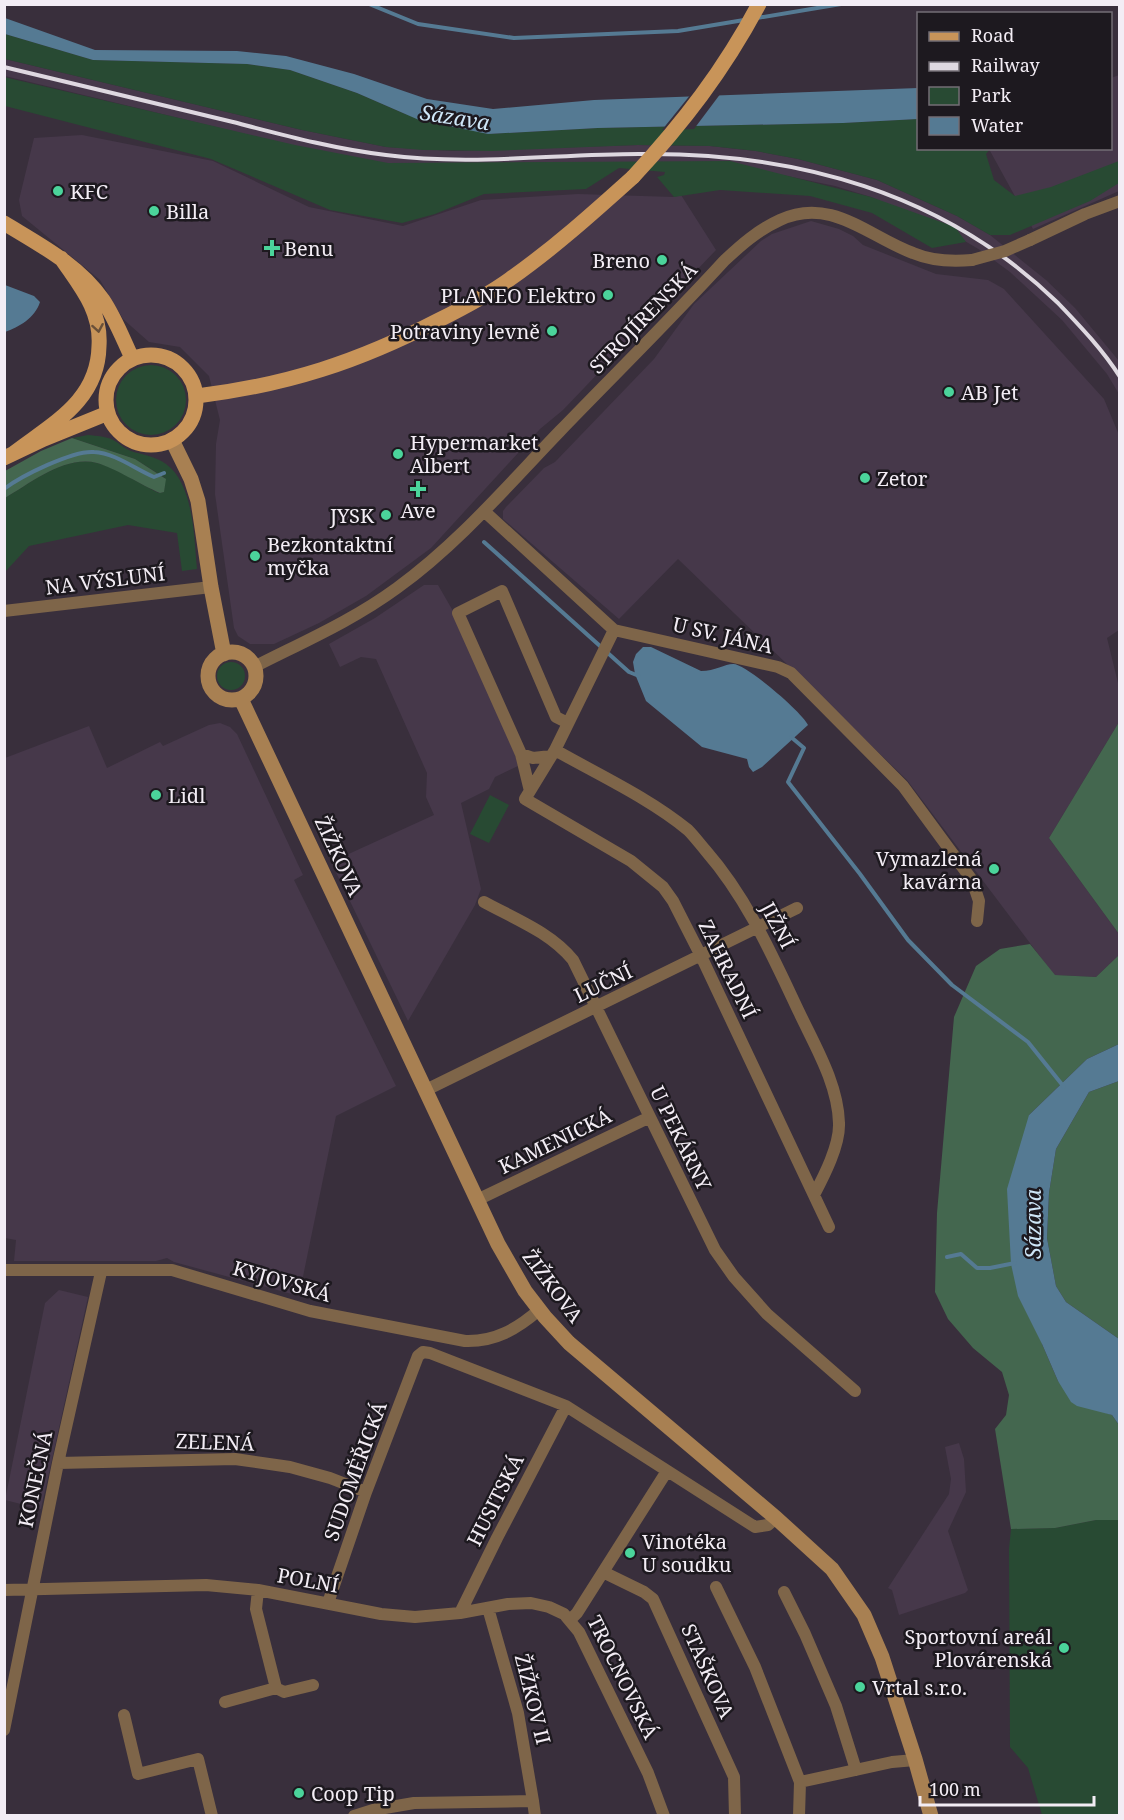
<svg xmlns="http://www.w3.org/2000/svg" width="1124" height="1820" font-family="'Noto Serif',serif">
  <rect width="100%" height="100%" fill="#392f3c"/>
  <path fill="#46384a" d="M 5,59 L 302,130 L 386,147 L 454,151 L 638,145 L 710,146 L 756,151 L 798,159 L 877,180 L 957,216 L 990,235 L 1046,280 L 1075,308 L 1119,361 L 1119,394 L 1107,374 L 1062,320 L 1010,272 L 980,250 L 948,231 L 871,197 L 835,186 L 753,169 L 709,164 L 492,168 L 384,164 L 298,147 L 5,76 Z
    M 1119,75 L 1119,191 L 1033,229 L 989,149 L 1110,148 L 1111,78 Z
    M 82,135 L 213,161 L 309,207 L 403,226 L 481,200 L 578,194 L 674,197 L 681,195 L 716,250 L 563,410 L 540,429 L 431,548 L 366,596 L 319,623 L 274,644 L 250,644 L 238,636 L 234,628 L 215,494 L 216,444 L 220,420 L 209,376 L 180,347 L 149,342 L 123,319 L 100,280 L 22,216 L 19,200 L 34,138 Z
    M 811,221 L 839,229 L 853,236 L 863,245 L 936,274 L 988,280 L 1004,289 L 1104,399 L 1119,435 L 1119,630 L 1107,638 L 1119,687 L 1119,722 L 1049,838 L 1119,934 L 1119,955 L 1096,977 L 1054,975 L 907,780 L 678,559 L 619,619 L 503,519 L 503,511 L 506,507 L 544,468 L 555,462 L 654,359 L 694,304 L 761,241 L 772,234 Z
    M 424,585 L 438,585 L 453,611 L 515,754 L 518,766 L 495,777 L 489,789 L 461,803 L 481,889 L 475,905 L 408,1021 L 331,862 L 434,815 L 426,797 L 427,773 L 376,659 L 361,657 L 340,667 L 329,644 L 375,618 Z
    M 220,723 L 230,727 L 237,734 L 303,875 L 294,880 L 396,1086 L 336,1116 L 299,1296 L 174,1262 L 167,1258 L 156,1261 L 14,1261 L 16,1240 L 5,1238 L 5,758 L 89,726 L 107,768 L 160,742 L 163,746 L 209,725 Z
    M 59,1290 L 88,1297 L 41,1509 L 5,1500 L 45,1303 Z
    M 959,1443 L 964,1459 L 966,1492 L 948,1531 L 968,1590 L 965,1593 L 899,1615 L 892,1590 L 888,1588 L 949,1494 L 951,1479 L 945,1447 Z"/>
  <path fill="#284a33" d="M 5,34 L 93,60 L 247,64 L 290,70 L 357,93 L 405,114 L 488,134 L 598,128 L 843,123 L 918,119 L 918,148 L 990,149 L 986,154 L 994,180 L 1015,196 L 1051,187 L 1119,161 L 1119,183 L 1090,201 L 1010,235 L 990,235 L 957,216 L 877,180 L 798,159 L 756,151 L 710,146 L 638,145 L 492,151 L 423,150 L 386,147 L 302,130 L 5,59 Z
    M 4,77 L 295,145 L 388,163 L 730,161 L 871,197 L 955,227 L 966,242 L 932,248 L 872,213 L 810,196 L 720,190 L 674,197 L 657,177 L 664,175 L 665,172 L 619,168 L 586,189 L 484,194 L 435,214 L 402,223 L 330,210 L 211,159 L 5,106 Z
    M116 400a35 35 0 1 1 70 0a35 35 0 1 1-70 0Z
    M 88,435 C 97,436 106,436 115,441 C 120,444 125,449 131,451 C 143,455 155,456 166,464 C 194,484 194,538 197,569 L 182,571 L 177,533 L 128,525 L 29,546 L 5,572 L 5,498 C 31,483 65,455 97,463 C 115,467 141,485 159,493 L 164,492 L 165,478 L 135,459 L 72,438 Z
    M217 676a14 14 0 1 1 28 0a14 14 0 1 1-28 0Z
    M 490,795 L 509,805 L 489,843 L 470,834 Z
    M 1096,1520 L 1119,1520 L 1119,1815 L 1042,1815 L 1028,1768 L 1010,1747 L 1009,1549 L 1011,1529 L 1055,1528 Z"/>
  <path fill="#44674f" d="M 72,438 L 135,459 L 166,479 L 164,492 L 160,493 C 141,485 115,468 97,463 C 65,455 31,483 5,498 L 5,471 L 41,451 Z
    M 1119,722 L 1119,934 L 1049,838 Z
    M 1030,944 L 1055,975 L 1096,977 L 1119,955 L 1119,1044 L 1087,1059 L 1029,1115 L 1042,1344 L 1058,1381 L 1098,1410 L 1112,1415 L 1119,1425 L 1119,1520 L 1096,1520 L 1055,1528 L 1011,1529 L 995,1429 L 1006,1415 L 1009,1395 L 1002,1372 L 973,1348 L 948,1319 L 935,1292 L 937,1213 L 954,1017 L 976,966 L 1000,949 Z
    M 1119,1081 L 1119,1339 L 1066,1302 L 1056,1286 L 1047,1238 L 1049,1193 L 1056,1149 L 1089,1092 Z"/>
  <path fill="#557a93" d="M 5,18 L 95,50 L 237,51 L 286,56 L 354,74 L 427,99 L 493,109 L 594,100 L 918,88 L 918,119 L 843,123 L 598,128 L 488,134 L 419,120 L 357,93 L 290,70 L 247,64 L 93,60 L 5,34 Z
    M 5,285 L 34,296 L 40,302 C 35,318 19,327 5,332 Z
    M 643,647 L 651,647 L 701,671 C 715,671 725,664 733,664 C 745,663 803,713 808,725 L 762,767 L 753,772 L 749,767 L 747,759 L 702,747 L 646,701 L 635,674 L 633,662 L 636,654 Z
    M 1119,1044 L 1119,1081 L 1089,1092 L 1056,1149 L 1049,1193 L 1047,1238 L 1056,1286 L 1066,1302 L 1119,1339 L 1119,1425 L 1112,1415 L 1077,1406 L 1071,1402 L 1058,1381 L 1042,1344 L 1018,1296 L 1011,1264 L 1007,1189 L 1029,1115 L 1087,1059 Z"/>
  <path fill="#392f3c" d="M 721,93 L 694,129 L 662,130 L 691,94 Z"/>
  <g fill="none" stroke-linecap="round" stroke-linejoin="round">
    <path stroke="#557a93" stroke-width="4" d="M 369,4 L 418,24 L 514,38 L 678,31 L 744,20
      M 757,18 L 841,4
      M 4,489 C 21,476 73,450 94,452 C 115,453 135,469 154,477 L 164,473
      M 484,542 L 629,672 L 639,676
      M 791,737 L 804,748 L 788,782 L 860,874 L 908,940 L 952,985 L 1028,1042 L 1064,1087
      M 947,1257 L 961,1254 L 977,1268 L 990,1268 L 1015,1263"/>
    <path stroke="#7e6549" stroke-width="12" d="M 1030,240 L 1085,214 L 1120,201
      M 484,511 L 614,630 L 778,667 L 791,673 L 903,786 L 972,880 L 979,901 L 977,921
      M 4,611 L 211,587
      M 614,630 L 555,750 L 525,799 L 631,861 L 663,887 L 673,901 L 701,956 L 829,1227
      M 254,667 C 303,642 352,621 397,588 C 458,544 508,485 560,431 C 615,374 671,319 724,261 C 741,245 758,230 780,220 C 831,196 869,237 913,253 C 932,261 951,262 972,260
      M 555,750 C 599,775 649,798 688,830 C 694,836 700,844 706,851 C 747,898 772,955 799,1012 C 815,1046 838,1084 839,1123 C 840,1145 824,1176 814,1195
      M 521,754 L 533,758 L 551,756
      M 530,791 L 521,754 L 458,613 L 502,591 L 556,717 L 568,723
      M 484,902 C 515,919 550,932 573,960 L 715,1250 L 734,1277 L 767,1314 L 855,1391
      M 426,1090 L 797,908
      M 477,1200 L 650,1117
      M 4,1270 L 172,1270 L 310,1311 L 465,1341 C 495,1342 517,1329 539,1310
      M 58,1463 L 235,1459 L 290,1467 L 330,1478 L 366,1492
      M 603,1572 L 644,1592 L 653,1599 L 734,1777 L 735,1816
      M 716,1587 L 755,1667 L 800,1782 L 799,1816
      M 4,1590 L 206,1585 L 258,1590 L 381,1614 L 415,1617 L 460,1613 L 508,1604 L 531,1603 L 549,1607 L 564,1614 L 579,1632 L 648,1773 L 664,1816
      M 258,1590 L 256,1609 L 276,1688
      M 784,1592 L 805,1634 L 836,1706 L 856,1770
      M 328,1603 L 366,1492 L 418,1356 L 423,1352 L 430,1353 L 566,1406 L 755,1527 L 768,1525 L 776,1518
      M 460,1613 L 497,1538 L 566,1406
      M 570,1620 L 577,1613 L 667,1471
      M 225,1702 L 276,1688 L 284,1692 L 313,1685
      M 124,1715 L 138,1774 L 198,1759 L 212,1816
      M 4,1730 L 58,1463 L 101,1272
      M 800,1782 L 892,1762 L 915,1760
      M 533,1801 L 535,1816
      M 354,1816 L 373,1810
      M 373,1816 L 373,1810 L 414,1803 L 533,1801 L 518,1713 L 488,1608"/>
    <path stroke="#a88052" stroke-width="15" d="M 172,440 L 191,479 L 198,501 L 211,587 L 224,654
      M208 676a24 24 0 1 1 48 0a24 24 0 1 1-48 0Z
      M 241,699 L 498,1244 L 525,1291 L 545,1317 L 569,1343 L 776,1518 L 832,1569 L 864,1615 L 882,1657 L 915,1759 L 931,1816"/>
    <path stroke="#c89459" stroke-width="15" d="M 4,223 C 40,245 79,265 103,300 C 115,318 123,339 132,358
      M106 400a45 45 0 1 1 90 0a45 45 0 1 1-90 0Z
      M 197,396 C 287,385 358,362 439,320 C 463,308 488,295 510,279 C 554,248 593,213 633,177
      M 14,453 C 53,423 98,401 99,346 C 100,331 97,318 91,305 C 83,288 71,273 61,258
      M 4,458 L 44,439 L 108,413"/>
    <path stroke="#ded8e0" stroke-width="4" d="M 4,67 C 81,86 157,104 233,122 C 283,135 334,149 386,155 C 470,166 555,154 639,154 C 795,152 944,192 1058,303 C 1080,326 1103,350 1120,377"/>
    <path stroke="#7e6549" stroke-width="12" d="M 972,260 L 1005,251 L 1030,240"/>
    <path stroke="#c89459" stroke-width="15" d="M 633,177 C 683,123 724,70 759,4"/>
  </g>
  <defs><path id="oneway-chevron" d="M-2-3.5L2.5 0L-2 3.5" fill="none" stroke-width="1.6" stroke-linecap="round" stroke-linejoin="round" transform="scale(1.5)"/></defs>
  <use stroke="#6a5039" href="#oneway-chevron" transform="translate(98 328) rotate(80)"/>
  <g fill="#4bd49b" stroke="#1d191f" stroke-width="2">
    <circle cx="58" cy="191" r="6"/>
    <circle cx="154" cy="211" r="6"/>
    <path d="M269 239h6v6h6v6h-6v6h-6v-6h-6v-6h6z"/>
    <circle cx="662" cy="260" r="6"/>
    <circle cx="608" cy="295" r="6"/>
    <circle cx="552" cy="331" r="6"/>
    <circle cx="949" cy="392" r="6"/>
    <circle cx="398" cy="454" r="6"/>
    <circle cx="865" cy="478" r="6"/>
    <path d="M415 480h6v6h6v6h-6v6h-6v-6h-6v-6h6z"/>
    <circle cx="386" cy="515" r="6"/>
    <circle cx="255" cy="556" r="6"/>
    <circle cx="156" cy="795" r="6"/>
    <circle cx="994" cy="869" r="6"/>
    <circle cx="630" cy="1553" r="6"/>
    <circle cx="1064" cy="1648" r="6"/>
    <circle cx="860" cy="1687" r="6"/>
    <circle cx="299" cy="1793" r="6"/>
  </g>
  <g text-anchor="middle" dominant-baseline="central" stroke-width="5" stroke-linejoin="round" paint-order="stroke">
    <g font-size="20" fill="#f3edf5" stroke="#1d191f" text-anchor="start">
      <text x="70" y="191">KFC</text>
      <text x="166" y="211">Billa</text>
      <text x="284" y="248">Benu</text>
      <text x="650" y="260" text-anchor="end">Breno</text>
      <text x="596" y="295" text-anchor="end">PLANEO Elektro</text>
      <text x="540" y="331" text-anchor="end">Potraviny levně</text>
      <text x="961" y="392">AB Jet</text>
      <text x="410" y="442">Hypermarket<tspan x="410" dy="23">Albert</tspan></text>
      <text x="877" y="478">Zetor</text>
      <text x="418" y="510" text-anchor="middle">Ave</text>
      <text x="374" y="515" text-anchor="end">JYSK</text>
      <text x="267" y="544">Bezkontaktní<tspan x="267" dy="23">myčka</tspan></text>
      <text x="168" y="795">Lidl</text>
      <text x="982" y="858" text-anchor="end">Vymazlená<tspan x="982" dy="23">kavárna</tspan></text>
      <text x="642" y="1541">Vinotéka<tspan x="642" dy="23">U soudku</tspan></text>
      <text x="1052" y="1636" text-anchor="end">Sportovní areál<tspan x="1052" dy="23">Plovárenská</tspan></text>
      <text x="872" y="1687">Vrtal s.r.o.</text>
      <text x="311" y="1793">Coop Tip</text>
    </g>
    <g font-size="20" fill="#f3edf5" stroke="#1d191f">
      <text transform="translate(643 318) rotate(-46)">STROJÍRENSKÁ</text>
      <text transform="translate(105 580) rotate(-7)">NA VÝSLUNÍ</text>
      <text transform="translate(723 635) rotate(13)">U SV. JÁNA</text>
      <text transform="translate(339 856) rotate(65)">ŽIŽKOVA</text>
      <text transform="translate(778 925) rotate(62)">JIŽNÍ</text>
      <text transform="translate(728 969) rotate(64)">ZAHRADNÍ</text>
      <text transform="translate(603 983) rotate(-26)">LUČNÍ</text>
      <text transform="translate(681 1138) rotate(64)">U PEKÁRNY</text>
      <text transform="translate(555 1141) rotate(-26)">KAMENICKÁ</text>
      <text transform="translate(282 1281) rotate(16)">KYJOVSKÁ</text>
      <text transform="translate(553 1286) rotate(53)">ŽIŽKOVA</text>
      <text transform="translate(215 1442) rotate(2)">ZELENÁ</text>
      <text transform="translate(355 1471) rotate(-70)">SUDOMĚŘICKÁ</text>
      <text transform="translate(35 1479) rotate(-78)">KONEČNÁ</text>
      <text transform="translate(495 1500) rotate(-63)">HUSITSKÁ</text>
      <text transform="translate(308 1580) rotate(10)">POLNÍ</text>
      <text transform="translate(708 1671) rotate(66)">STAŠKOVA</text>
      <text transform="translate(623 1677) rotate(64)">TROCNOVSKÁ</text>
      <text transform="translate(533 1699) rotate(76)">ŽIŽKOV II</text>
    </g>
    <g font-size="21" font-style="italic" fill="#cfe7f8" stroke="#1d191f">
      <text transform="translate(455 117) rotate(9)">Sázava</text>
      <text transform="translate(1033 1224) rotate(-90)">Sázava</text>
    </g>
  </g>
  <rect width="1124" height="1820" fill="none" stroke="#f3edf5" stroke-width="12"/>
  <rect x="917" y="12" width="195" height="138" fill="#1d191f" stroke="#736e75" stroke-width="1.5"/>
  <rect x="929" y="32" width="30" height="9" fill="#c89459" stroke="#736e75" stroke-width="1.5"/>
  <text x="971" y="42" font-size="18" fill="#f3edf5">Road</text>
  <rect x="929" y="62" width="30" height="9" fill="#ded8e0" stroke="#736e75" stroke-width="1.5"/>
  <text x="971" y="72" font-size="18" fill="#f3edf5">Railway</text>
  <rect x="929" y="87" width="30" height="18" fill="#284a33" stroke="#736e75" stroke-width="1.5"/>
  <text x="971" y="102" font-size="18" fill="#f3edf5">Park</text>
  <rect x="929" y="117" width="30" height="18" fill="#557a93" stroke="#736e75" stroke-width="1.5"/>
  <text x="971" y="132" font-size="18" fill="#f3edf5">Water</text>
  <path d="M920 1796v9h174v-9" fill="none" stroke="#f3edf5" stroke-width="3"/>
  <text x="929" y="1796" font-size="18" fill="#f3edf5" stroke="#1d191f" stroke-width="4.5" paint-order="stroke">100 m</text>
</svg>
